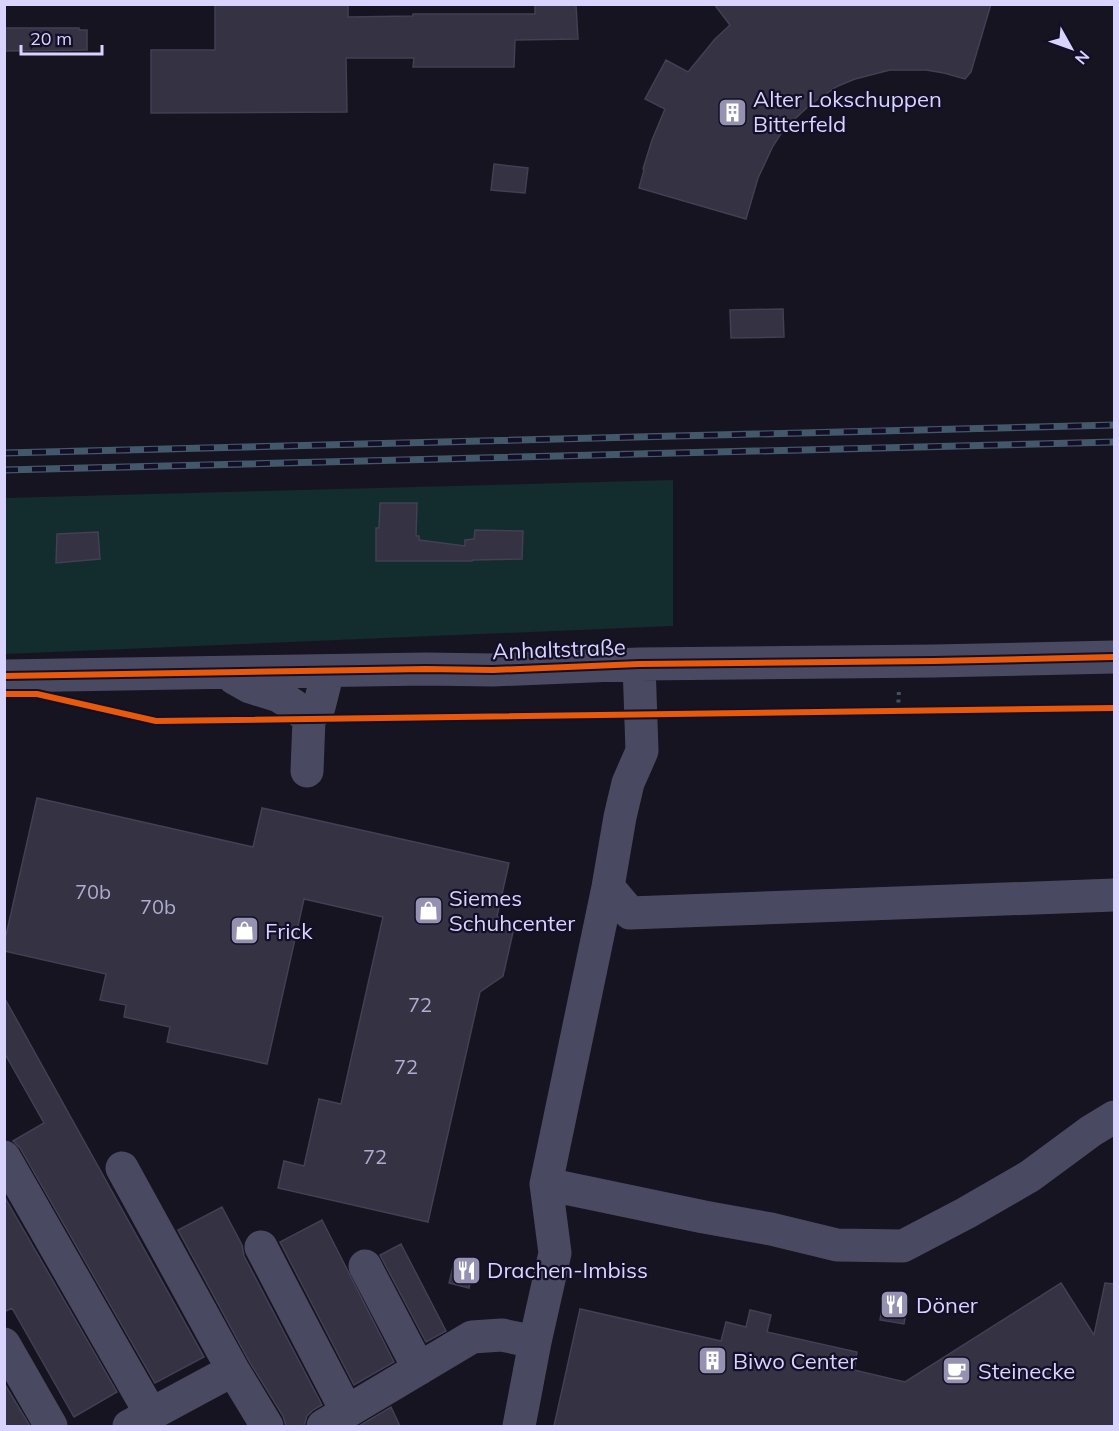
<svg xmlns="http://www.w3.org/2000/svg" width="1119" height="1431" font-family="Mulish,sans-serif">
  <rect width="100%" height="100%" fill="#161421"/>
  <path fill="#132c2d" d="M 673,480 L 673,626 L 5,654 L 4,498 Z"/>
  <path fill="#343243" stroke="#433f54" stroke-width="1.5" d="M 215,4 L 348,4 L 348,17 L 413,16 L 413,14 L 535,14 L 535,5 L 576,5 L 578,39 L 515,40 L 514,67 L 413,67 L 414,58 L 346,58 L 347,112 L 151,113 L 151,50 L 215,50 Z
    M 714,4 L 991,4 L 971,72 L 965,79 L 944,73 L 926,70 L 890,70 L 855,79 L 838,86 L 811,104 L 784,129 L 773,146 L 758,178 L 746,219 L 639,188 L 644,170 L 643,169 L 652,140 L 665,109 L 645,99 L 666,60 L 688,72 L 715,39 L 730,25 Z
    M 4,28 L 79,28 L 79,30 L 87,30 L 87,50 L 4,51 Z
    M 494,164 L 528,168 L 525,193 L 491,190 Z
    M 783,309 L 784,337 L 731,338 L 730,310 Z
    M 380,503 L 417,503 L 416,536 L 419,536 L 419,540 L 465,546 L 465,540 L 474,539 L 475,530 L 523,531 L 522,559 L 473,560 L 472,561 L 376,561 L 376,528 L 379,528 Z
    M 98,532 L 100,559 L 56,563 L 57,534 Z
    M 37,798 L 253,847 L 262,808 L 509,863 L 497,916 L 514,928 L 503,976 L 480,992 L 428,1222 L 278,1188 L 284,1161 L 304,1166 L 319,1099 L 341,1104 L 383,917 L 304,899 L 267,1064 L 167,1042 L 170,1027 L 124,1017 L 126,1005 L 100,1000 L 106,974 L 4,951 L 4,944 Z
    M 4,997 L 204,1357 L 155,1383 L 20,1148 L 13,1141 L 44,1123 L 4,1052 Z
    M 4,1196 L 117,1392 L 74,1417 L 12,1308 L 4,1312 Z
    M 222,1207 L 242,1245 L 244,1256 L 322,1405 L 313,1410 L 307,1416 L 304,1426 L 286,1426 L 283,1416 L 249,1361 L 178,1230 Z
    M 322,1220 L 394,1362 L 354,1385 L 280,1242 Z
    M 401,1244 L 446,1331 L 426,1342 L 380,1255 Z
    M 455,1259 L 475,1264 L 469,1288 L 449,1283 Z
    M 1061,1283 L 1094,1335 L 1105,1283 L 1114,1284 L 1114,1426 L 554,1426 L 580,1309 L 721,1341 L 726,1322 L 746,1327 L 750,1310 L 771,1315 L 767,1332 L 857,1352 L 854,1370 L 905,1382 Z
    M 884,1296 L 908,1300 L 904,1324 L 880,1320 Z
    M 4,1383 L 30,1426 L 4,1426 Z
    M 391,1407 L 400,1426 L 359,1426 Z"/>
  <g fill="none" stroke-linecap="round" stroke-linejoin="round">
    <path stroke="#44505f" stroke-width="4" stroke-dasharray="3 4.5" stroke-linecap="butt" d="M 898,710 L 899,690"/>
    <path stroke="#4a4962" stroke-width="33" d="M 4,676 L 426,669 L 493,670 L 639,664 L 934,661 L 1114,657
      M 234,678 L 250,687 L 279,696 L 293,705 L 309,719
      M 307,771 L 309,719 L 319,707 L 328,671
      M 608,887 L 630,913 L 1114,895
      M 4,1157 L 151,1414
      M 122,1168 L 233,1370 L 129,1426
      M 546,1184 L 704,1217 L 771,1229 L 837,1245 L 903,1246 L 966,1213 L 1030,1176 L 1091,1131 L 1114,1117
      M 261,1247 L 347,1412
      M 365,1266 L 419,1369
      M 4,1344 L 51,1426
      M 233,1370 L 267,1426
      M 323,1426 L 472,1337 L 502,1335 L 535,1342
      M 519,1426 L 535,1342 L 555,1253 L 546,1184 L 608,887 L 620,817 L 628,783 L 642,751 L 639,664"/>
    <defs>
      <path id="rail" d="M 4,453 L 1114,425
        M 4,470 L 1114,442"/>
    </defs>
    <use href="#rail" stroke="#43596b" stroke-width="7"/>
    <use href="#rail" stroke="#130f26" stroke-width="4.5" stroke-dasharray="14" stroke-linecap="butt"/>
    <defs>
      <path id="cycleway" d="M 4,676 L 426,669 L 493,670 L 639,664 L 934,661 L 1114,657
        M 4,694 L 37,694 L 156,721 L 1114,708"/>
    </defs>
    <use href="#cycleway" stroke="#130f26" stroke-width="10"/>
    <use href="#cycleway" stroke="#e8590c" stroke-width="6"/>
  </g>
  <defs>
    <symbol id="building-square" viewBox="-11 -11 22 22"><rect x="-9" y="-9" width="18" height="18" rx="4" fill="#9591b1" stroke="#130f26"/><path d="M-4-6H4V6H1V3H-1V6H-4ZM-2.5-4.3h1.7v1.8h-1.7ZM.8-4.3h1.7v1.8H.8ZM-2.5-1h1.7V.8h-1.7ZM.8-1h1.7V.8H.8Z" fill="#fff"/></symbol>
    <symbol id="shop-square" viewBox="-11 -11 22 22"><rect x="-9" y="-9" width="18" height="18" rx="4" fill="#9591b1" stroke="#130f26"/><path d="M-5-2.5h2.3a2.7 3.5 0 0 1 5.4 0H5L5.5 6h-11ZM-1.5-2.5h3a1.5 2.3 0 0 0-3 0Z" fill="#fff"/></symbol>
    <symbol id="restaurant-square" viewBox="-11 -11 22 22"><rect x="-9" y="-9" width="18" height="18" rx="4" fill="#9591b1" stroke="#130f26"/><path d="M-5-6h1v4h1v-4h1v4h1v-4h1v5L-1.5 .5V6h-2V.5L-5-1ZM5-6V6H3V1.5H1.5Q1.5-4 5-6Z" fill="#fff"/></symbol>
    <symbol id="cafe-square" viewBox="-11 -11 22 22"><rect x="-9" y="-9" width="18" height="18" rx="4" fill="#9591b1" stroke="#130f26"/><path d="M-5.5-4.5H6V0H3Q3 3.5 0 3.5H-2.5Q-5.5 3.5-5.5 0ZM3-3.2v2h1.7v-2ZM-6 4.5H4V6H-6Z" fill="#fff"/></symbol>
  </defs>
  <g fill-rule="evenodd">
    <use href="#building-square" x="716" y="96" width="33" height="33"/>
    <use href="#shop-square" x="412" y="894" width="33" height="33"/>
    <use href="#shop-square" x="228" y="914" width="33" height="33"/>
    <use href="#restaurant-square" x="450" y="1254" width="33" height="33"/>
    <use href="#restaurant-square" x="878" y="1288" width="33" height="33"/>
    <use href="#building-square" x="696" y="1344" width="33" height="33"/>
    <use href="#cafe-square" x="940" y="1354" width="33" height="33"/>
  </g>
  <g text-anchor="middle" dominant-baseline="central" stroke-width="4.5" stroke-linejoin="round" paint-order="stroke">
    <g font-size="20" fill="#b0acd0">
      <text x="93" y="891">70b</text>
      <text x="158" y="906">70b</text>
      <text x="420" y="1004">72</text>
      <text x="406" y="1066">72</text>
      <text x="375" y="1156">72</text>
    </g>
    <g font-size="22" fill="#d9d4ff" stroke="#130f26" text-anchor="start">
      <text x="753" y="99">Alter Lokschuppen<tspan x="753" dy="25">Bitterfeld</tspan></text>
      <text x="449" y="898">Siemes<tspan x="449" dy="25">Schuhcenter</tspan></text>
      <text x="265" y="931">Frick</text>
      <text x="487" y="1270">Drachen-Imbiss</text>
      <text x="916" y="1305">Döner</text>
      <text x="733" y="1361">Biwo Center</text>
      <text x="978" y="1371">Steinecke</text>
    </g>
    <g font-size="22" fill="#d9d4ff" stroke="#130f26">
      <text transform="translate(559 649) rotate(-2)">Anhaltstraße</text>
    </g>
  </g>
  <rect width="1119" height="1431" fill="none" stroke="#d9d4ff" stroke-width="12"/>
  <g transform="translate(1071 48) rotate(130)" stroke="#130f26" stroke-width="4.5" paint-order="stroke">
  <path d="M0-4.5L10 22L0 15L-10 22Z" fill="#d9d4ff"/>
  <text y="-9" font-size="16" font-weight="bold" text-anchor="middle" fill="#d9d4ff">N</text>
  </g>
  <path d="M21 45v9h81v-9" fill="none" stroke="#d9d4ff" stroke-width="3"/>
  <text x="30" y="45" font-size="18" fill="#d9d4ff" stroke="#130f26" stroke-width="4.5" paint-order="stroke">20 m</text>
</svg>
